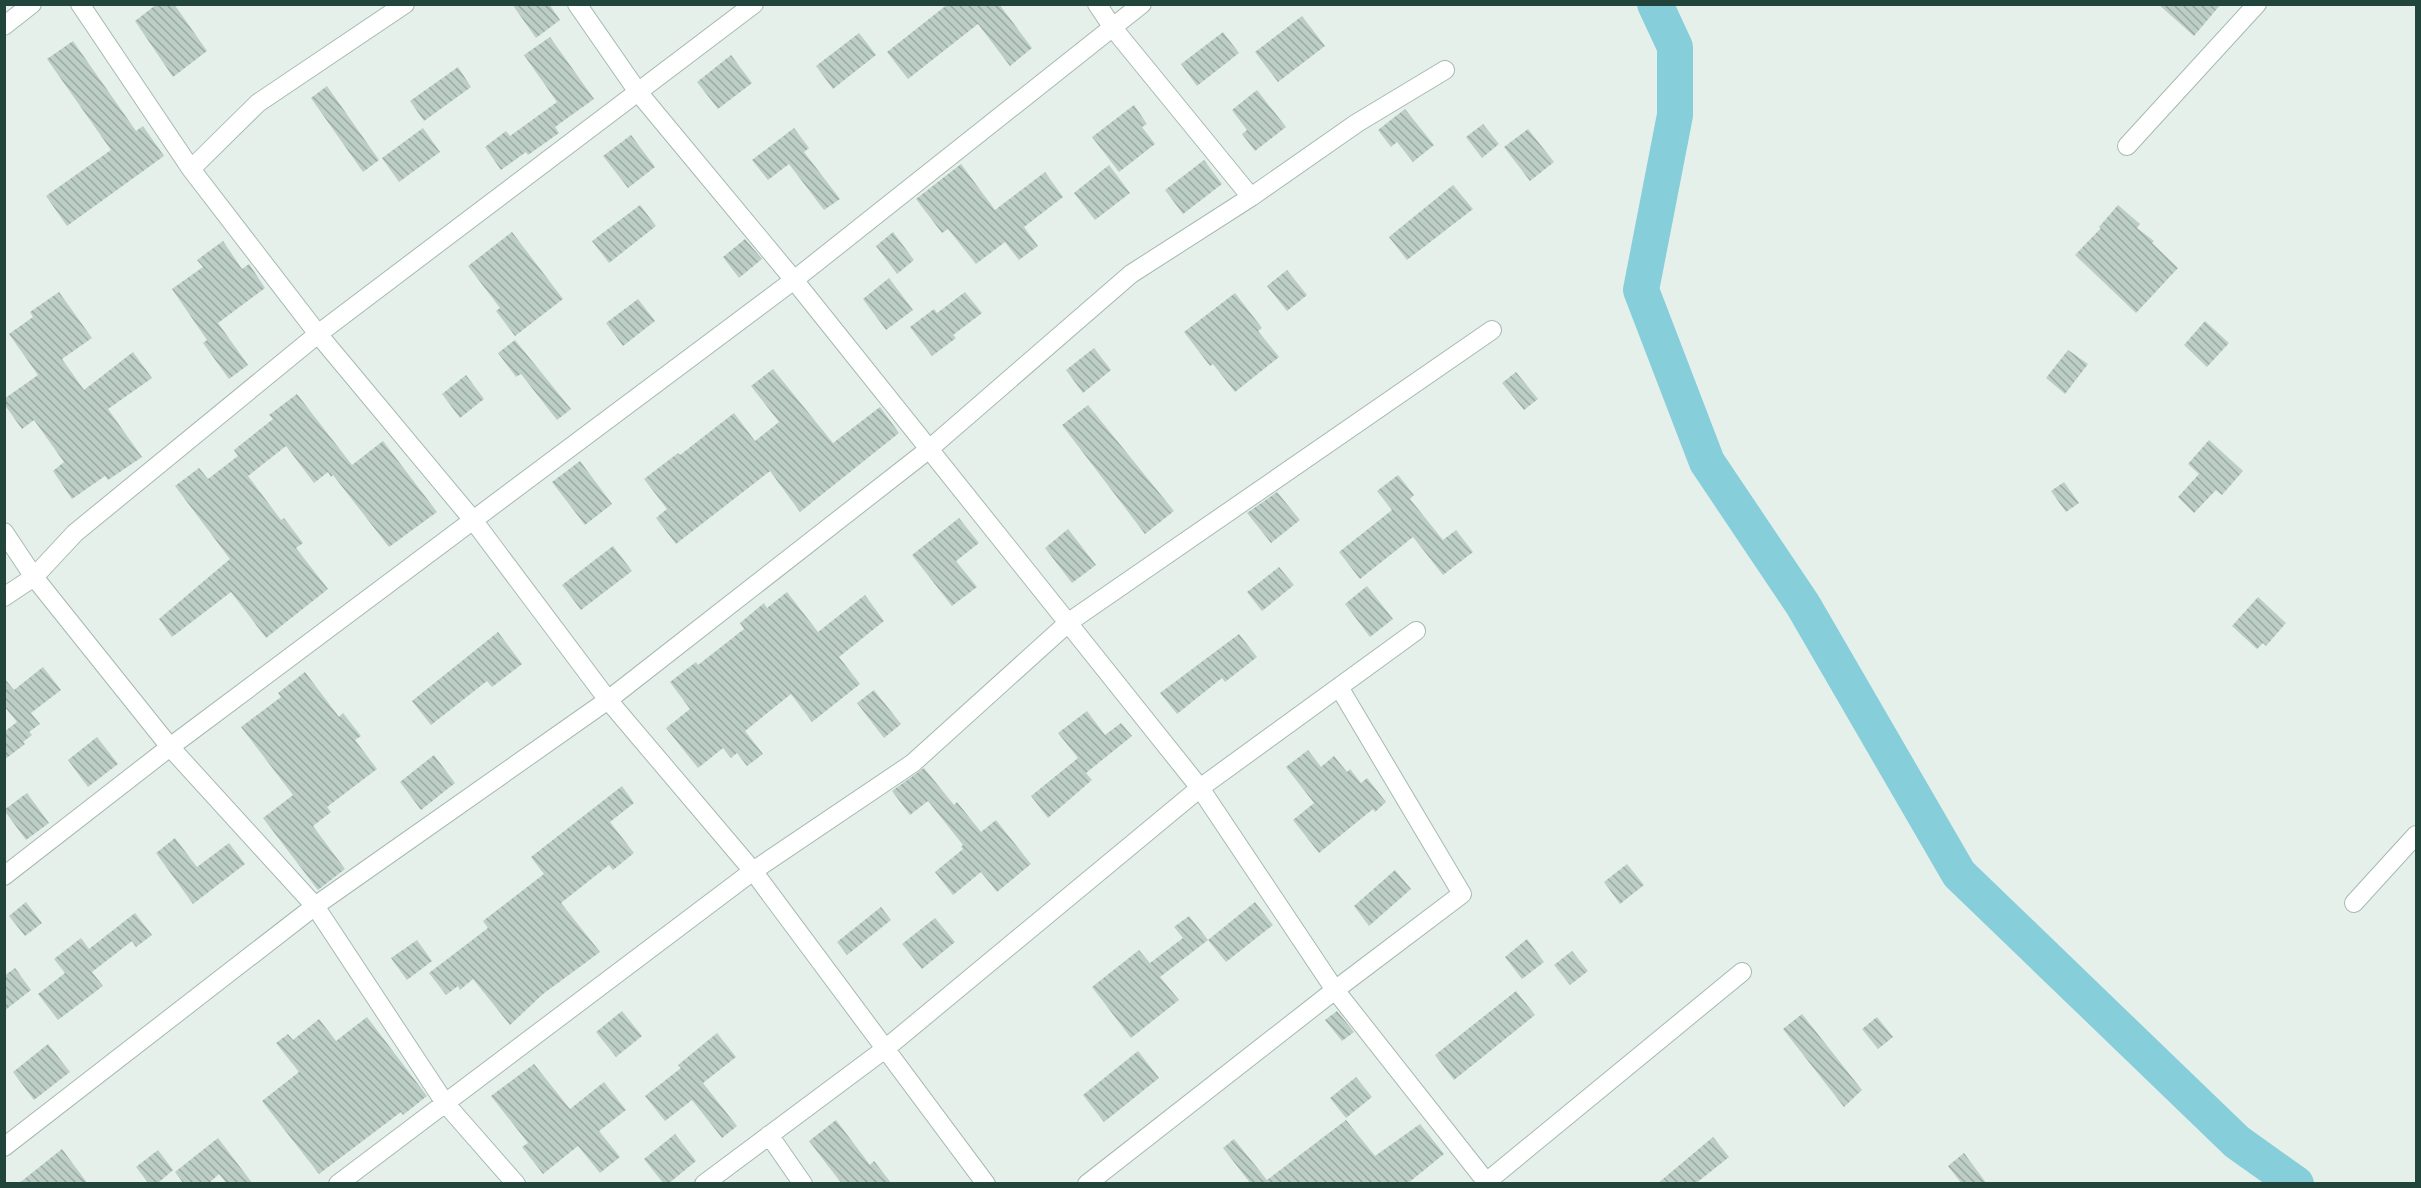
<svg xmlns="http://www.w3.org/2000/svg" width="2421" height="1188" font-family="'PT Sans Narrow',sans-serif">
  <defs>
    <pattern id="building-back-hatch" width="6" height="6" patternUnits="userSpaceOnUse" patternTransform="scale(1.5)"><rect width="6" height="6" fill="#bdcec7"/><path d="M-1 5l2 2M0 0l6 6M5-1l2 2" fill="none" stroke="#99a9a3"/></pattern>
  </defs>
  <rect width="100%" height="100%" fill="#e5f0eb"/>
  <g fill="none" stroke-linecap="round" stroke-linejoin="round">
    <path stroke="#87cedb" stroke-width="36" d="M 1655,4 L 1675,47 L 1675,115 L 1641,290 L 1707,462 L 1803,605 L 1959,874 L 2237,1142 L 2296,1184"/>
  </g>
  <path fill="url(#building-back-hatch)" d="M 157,4 L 174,4 L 207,51 L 173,77 L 135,21 Z
    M 512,4 L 549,4 L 560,20 L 536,38 Z
    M 948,4 L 999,4 L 1032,48 L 1010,66 L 978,24 L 908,79 L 887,52 Z
    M 2158,4 L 2221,4 L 2194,36 Z
    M 1302,16 L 1325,46 L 1278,82 L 1255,52 Z
    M 1223,32 L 1239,53 L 1197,86 L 1181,64 Z
    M 859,33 L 876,55 L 833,89 L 816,66 Z
    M 550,37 L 594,99 L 555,127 L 559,133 L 528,155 L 526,152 L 501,170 L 485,147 L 506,131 L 510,136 L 557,102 L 524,55 Z
    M 73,41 L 136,131 L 143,126 L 164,156 L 67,226 L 46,196 L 111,150 L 47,59 Z
    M 731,55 L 752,83 L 718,109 L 697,82 Z
    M 458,67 L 471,87 L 424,121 L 410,101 Z
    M 327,86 L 379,160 L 363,172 L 311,98 Z
    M 1257,90 L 1286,127 L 1255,151 L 1242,134 L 1247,130 L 1232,110 Z
    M 1134,105 L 1147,124 L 1142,127 L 1155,144 L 1119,172 L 1092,137 Z
    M 1405,109 L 1434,145 L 1413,162 L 1397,142 L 1391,147 L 1378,130 Z
    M 1483,124 L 1499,144 L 1482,158 L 1466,137 Z
    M 423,128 L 440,152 L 399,182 L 382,158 Z
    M 794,128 L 809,148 L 804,152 L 840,199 L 824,210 L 789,164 L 768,180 L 752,160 Z
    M 1528,129 L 1554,162 L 1530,181 L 1504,147 Z
    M 631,135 L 655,167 L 628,188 L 603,156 Z
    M 1204,160 L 1222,184 L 1183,214 L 1165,190 Z
    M 961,164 L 995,210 L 1045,172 L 1063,197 L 1024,227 L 1038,246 L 1019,260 L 1005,242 L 976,264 L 948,229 L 942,233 L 916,199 Z
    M 1109,165 L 1130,193 L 1095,220 L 1074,193 Z
    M 1453,185 L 1473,209 L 1407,260 L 1389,237 Z
    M 640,205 L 656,226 L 609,263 L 592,241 Z
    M 2118,205 L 2140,224 L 2137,228 L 2154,241 L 2152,243 L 2178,268 L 2136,313 L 2075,255 L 2101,228 L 2099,227 Z
    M 512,232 L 563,299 L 515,336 L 496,311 L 500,308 L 468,266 Z
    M 893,232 L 914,260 L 897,274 L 876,246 Z
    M 745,239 L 762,259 L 739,278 L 723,257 Z
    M 223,241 L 242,269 L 249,264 L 265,288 L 218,323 L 248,365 L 229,379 L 203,343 L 207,340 L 172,289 L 203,267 L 197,260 Z
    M 1287,270 L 1307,295 L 1287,311 L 1267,286 Z
    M 889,278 L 913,310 L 886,330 L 863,299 Z
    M 59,292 L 92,338 L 62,359 L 84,390 L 133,352 L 152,378 L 108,409 L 142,457 L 108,480 L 105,476 L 72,499 L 53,471 L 64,462 L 34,420 L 22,429 L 4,404 L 4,399 L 38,375 L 9,334 L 33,317 L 30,312 Z
    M 965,292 L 982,313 L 953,335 L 956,338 L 932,356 L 910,327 L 934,309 L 937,313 Z
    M 1235,293 L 1262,328 L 1258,331 L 1279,357 L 1235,392 L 1213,364 L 1210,366 L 1184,332 Z
    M 638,299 L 655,321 L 623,346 L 606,323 Z
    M 2205,321 L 2229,343 L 2207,367 L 2184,345 Z
    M 515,340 L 571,409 L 557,420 L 521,374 L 516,377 L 498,353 Z
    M 1094,348 L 1111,370 L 1083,393 L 1066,370 Z
    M 2068,350 L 2088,364 L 2065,394 L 2046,378 Z
    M 773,369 L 833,443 L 880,407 L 899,433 L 800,512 L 770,471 L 676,544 L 656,518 L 667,509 L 644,479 L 678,453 L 680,455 L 734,413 L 755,441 L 779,422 L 751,386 Z
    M 1516,372 L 1538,399 L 1524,410 L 1502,383 Z
    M 466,375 L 484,399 L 460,418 L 442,394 Z
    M 297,394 L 352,465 L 383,441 L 437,512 L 389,547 L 333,475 L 331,477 L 328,472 L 314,483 L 286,446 L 248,476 L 281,520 L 284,518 L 303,543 L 296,548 L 328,589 L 266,638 L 231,592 L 172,637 L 159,619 L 230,559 L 175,486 L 199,468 L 208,479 L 238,456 L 234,450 L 273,419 L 269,415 Z
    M 1088,405 L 1174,511 L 1145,534 L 1062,425 Z
    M 2209,440 L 2243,471 L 2222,495 L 2216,490 L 2194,513 L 2178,497 L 2199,474 L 2188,464 Z
    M 580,461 L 612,504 L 585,525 L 552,482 Z
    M 1398,475 L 1414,495 L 1410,499 L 1443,540 L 1456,530 L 1473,552 L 1443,575 L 1413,537 L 1360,579 L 1339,552 L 1392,510 L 1377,491 Z
    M 2064,482 L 2079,503 L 2066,512 L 2051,491 Z
    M 1277,492 L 1300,520 L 1271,543 L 1247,513 Z
    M 959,518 L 979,543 L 956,561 L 977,587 L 952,606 L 912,555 Z
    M 1068,529 L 1096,565 L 1072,583 L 1045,548 Z
    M 613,546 L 632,571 L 581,610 L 562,585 Z
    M 1279,567 L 1294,585 L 1262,611 L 1247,592 Z
    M 1367,586 L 1393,619 L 1370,637 L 1345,604 Z
    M 787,592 L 818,632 L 865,595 L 884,621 L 839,657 L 860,684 L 812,722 L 791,694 L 745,731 L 763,754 L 747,766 L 737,753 L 731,758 L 723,748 L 698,768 L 666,728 L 690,709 L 670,682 L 696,662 L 698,665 L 744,629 L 740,623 L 764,603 L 767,608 Z
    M 2258,597 L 2286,623 L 2266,646 L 2263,643 L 2257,649 L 2232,626 Z
    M 498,632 L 522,664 L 492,687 L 487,681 L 431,725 L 412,701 Z
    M 1239,634 L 1257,657 L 1225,682 L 1222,678 L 1177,714 L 1160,693 Z
    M 43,667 L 61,690 L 31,713 L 40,724 L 29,732 L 32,735 L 23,742 L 25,744 L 4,760 L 4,732 L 17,722 L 4,706 L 4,678 L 14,690 Z
    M 305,672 L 339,717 L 343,713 L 361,736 L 355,740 L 377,769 L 327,807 L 331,812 L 313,826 L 345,869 L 318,890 L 263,818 L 293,795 L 241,727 L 281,697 L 278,693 Z
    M 874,690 L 901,724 L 884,738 L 857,703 Z
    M 1087,711 L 1105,735 L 1121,723 L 1132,736 L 1086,773 L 1092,780 L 1048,818 L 1031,796 L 1078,758 L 1058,733 Z
    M 97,737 L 118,764 L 88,787 L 68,760 Z
    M 1308,750 L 1321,767 L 1334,756 L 1347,772 L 1350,769 L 1361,783 L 1367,778 L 1386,802 L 1375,812 L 1373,809 L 1319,853 L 1293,820 L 1314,803 L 1286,767 Z
    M 434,755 L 455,783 L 421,810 L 400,782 Z
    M 924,768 L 954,805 L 957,802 L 981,832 L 996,820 L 1031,864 L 997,892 L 981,872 L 953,895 L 935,872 L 963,849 L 961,847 L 963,845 L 928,801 L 910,815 L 892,791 Z
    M 622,786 L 634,803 L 610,822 L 634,853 L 613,870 L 609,865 L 561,903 L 600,952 L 543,994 L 510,1025 L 473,979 L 460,990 L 458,986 L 446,995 L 429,973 L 488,928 L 483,921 L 544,874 L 531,857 Z
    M 27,793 L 49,823 L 26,840 L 4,810 Z
    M 175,838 L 197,867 L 229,843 L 245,864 L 193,904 L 156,853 Z
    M 1627,864 L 1644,885 L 1620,904 L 1604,882 Z
    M 1395,870 L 1411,889 L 1369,926 L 1354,906 Z
    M 26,902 L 42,923 L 25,936 L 9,916 Z
    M 1255,902 L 1273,925 L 1226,962 L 1208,940 Z
    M 881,907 L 891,920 L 847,955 L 837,942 Z
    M 135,913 L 152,935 L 136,947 L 132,941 L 92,972 L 103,986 L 58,1020 L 38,994 L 65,973 L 54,959 L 81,938 L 89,949 Z
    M 1189,916 L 1208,940 L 1160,977 L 1179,1000 L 1131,1038 L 1092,987 L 1139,950 L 1150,963 L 1183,938 L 1174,927 Z
    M 935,918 L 955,942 L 922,969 L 902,944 Z
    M 1527,939 L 1544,962 L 1522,979 L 1505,957 Z
    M 417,940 L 432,961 L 407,980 L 391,958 Z
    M 1572,951 L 1588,971 L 1570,985 L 1554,965 Z
    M 15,968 L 31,990 L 4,1011 L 4,976 Z
    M 1516,991 L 1535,1015 L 1454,1080 L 1435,1055 Z
    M 622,1011 L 642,1036 L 616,1057 L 596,1032 Z
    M 1337,1011 L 1354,1032 L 1342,1041 L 1325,1020 Z
    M 1802,1014 L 1862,1090 L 1844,1107 L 1783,1029 Z
    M 367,1017 L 427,1096 L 403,1115 L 401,1112 L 319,1174 L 262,1101 L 299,1072 L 276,1043 L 288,1034 L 293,1040 L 319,1019 L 336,1041 Z
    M 1877,1017 L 1893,1037 L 1878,1049 L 1862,1029 Z
    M 717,1033 L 736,1057 L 703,1083 L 737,1126 L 722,1138 L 692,1100 L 665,1121 L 645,1096 L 681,1068 L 678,1065 Z
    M 48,1044 L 70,1072 L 34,1100 L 13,1072 Z
    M 1138,1051 L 1159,1078 L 1104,1122 L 1083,1095 Z
    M 534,1064 L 570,1109 L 604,1082 L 626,1110 L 599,1131 L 620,1157 L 600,1173 L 578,1146 L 543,1174 L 522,1147 L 528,1143 L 491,1096 Z
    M 1356,1077 L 1372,1097 L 1346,1118 L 1330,1098 Z
    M 836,1120 L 870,1165 L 874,1161 L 892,1184 L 842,1184 L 809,1141 Z
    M 1346,1120 L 1375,1156 L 1420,1124 L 1444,1154 L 1407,1184 L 1251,1184 L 1223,1148 L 1234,1139 L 1267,1180 Z
    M 675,1134 L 696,1161 L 668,1184 L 664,1184 L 644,1159 Z
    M 1713,1137 L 1729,1157 L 1695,1184 L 1657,1184 Z
    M 218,1138 L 253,1184 L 227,1184 L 219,1174 L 208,1184 L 184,1184 L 175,1172 Z
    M 62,1149 L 88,1184 L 18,1184 Z
    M 158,1150 L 173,1170 L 157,1184 L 149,1184 L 136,1167 Z
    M 1964,1153 L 1987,1184 L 1962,1184 L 1948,1166 Z"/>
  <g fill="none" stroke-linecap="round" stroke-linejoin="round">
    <defs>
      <path id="street" d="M 80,4 L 191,169 L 318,334 L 473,520 L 608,700 L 753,871 L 986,1184
        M 577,4 L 638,92 L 794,280 L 1200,788 L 1335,990 L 1488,1184
        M 1097,4 L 1113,28 L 1251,197
        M 4,26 L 32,4
        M 2127,146 L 2257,4
        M 191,169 L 258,103 L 405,4
        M 4,532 L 34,577 L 170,747 L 315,906 L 445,1103 L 516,1184
        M 4,597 L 34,577 L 75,533 L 318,334 L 754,4
        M 4,876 L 170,747 L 794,280 L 1142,4
        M 2354,903 L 2416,835
        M 769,1135 L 803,1184
        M 4,1147 L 315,906 L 608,700 L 928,450 L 1131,274 L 1251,197 L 1357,123 L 1445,70
        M 338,1184 L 753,871 L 913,763 L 1069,622 L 1492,330
        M 704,1184 L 885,1049 L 1200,788 L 1416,631
        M 1087,1184 L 1335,990 L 1462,894 L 1339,687
        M 1484,1184 L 1742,972"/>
    </defs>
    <use href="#street" stroke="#a6b9b3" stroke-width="20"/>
    <use href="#street" stroke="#fff" stroke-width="18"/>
  </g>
  <rect width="2421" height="1188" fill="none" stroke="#21453b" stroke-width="12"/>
</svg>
